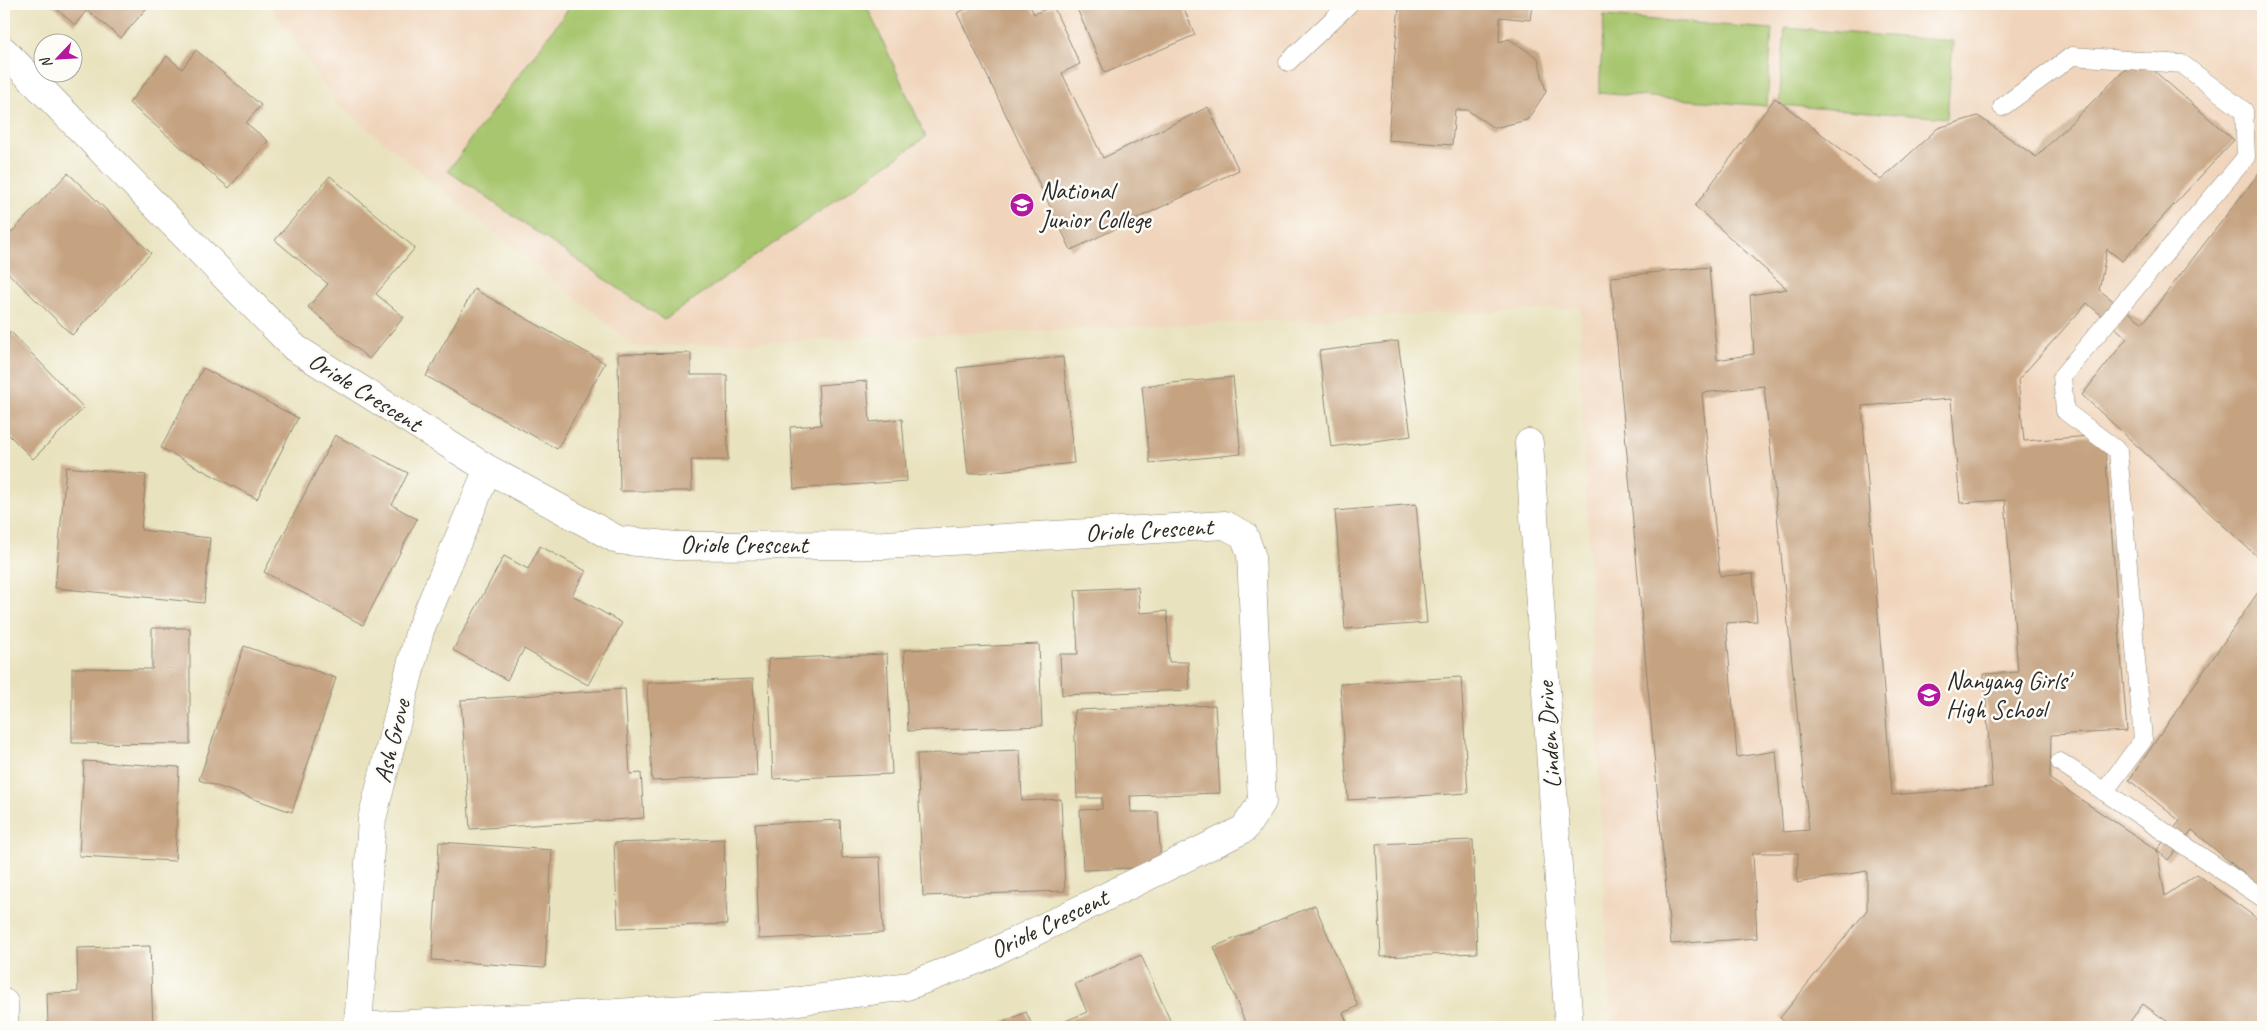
<svg xmlns="http://www.w3.org/2000/svg" width="2267" height="1031" font-family="Caveat,sans-serif">
  <rect width="100%" height="100%" fill="#fdfcf7"/>
  <filter id="ink" filterUnits="userSpaceOnUse"><feTurbulence type="fractalNoise" baseFrequency=".02" numOctaves="2"/><feDisplacementMap in="SourceGraphic" scale="10" xChannelSelector="R" yChannelSelector="G"/><feConvolveMatrix kernelMatrix="1 2 1 2 8 2 1 2 1" color-interpolation-filters="sRGB"/></filter>
  <filter id="wash" filterUnits="userSpaceOnUse"><feTurbulence type="fractalNoise" baseFrequency=".0096" numOctaves="4" result="noise"/><feDisplacementMap in="SourceGraphic" scale="20" xChannelSelector="R" yChannelSelector="G"/><feGaussianBlur stdDeviation="1.12" result="paint"/><feColorMatrix in="noise" values="0 0 0 0 0 0 0 0 0 0 0 0 0 0 0 0 0 1.4 0 .05"/><feComposite in="paint" operator="in"/></filter>
  <g filter="url(#wash)">
    <rect width="100%" height="100%" fill="#e9e2be"/>
    <path fill="#f0d5bc" d="M 269,4 L 2263,4 L 2263,1027 L 1611,1027 L 1580,363 L 1581,308 L 636,347 L 336,103 Z"/>
    <path fill="#a7c66e" stroke="#69784c" d="M 572,4 L 866,4 L 926,137 L 664,320 L 448,171 Z
      M 1604,16 L 1772,29 L 1767,106 L 1599,93 Z
      M 1785,28 L 1953,41 L 1947,118 L 1779,105 Z"/>
    <g id="blocks">
      <path fill="#c5a280" fill-rule="evenodd" d="M 51,4 L 150,4 L 121,38 L 87,10 L 75,25 Z
        M 977,4 L 1029,4 L 1034,14 L 1053,6 L 1080,64 L 1062,73 L 1103,158 L 1208,107 L 1239,170 L 1071,250 L 957,13 Z
        M 1075,4 L 1157,4 L 1158,6 L 1163,4 L 1182,4 L 1195,35 L 1105,73 Z
        M 1399,4 L 1532,4 L 1530,20 L 1500,17 L 1499,42 L 1509,39 L 1538,58 L 1546,92 L 1527,120 L 1494,128 L 1467,110 L 1455,110 L 1452,145 L 1388,140 Z
        M 196,50 L 261,105 L 246,123 L 268,141 L 229,188 L 129,103 L 167,56 L 182,69 Z
        M 2138,57 L 2234,140 L 2122,261 L 2107,249 L 2099,290 L 2143,323 L 2263,168 L 2263,562 L 2082,395 L 2127,338 L 2087,303 L 2018,380 L 2024,441 L 2104,435 L 2127,731 L 2051,735 L 2050,779 L 2157,850 L 2165,896 L 2197,874 L 2263,923 L 2263,1025 L 2262,1027 L 2175,1027 L 2143,1004 L 2126,1027 L 1790,1027 L 1780,1018 L 1867,910 L 1867,871 L 1797,883 L 1798,853 L 1753,853 L 1757,938 L 1671,944 L 1611,277 L 1709,267 L 1717,360 L 1754,354 L 1750,295 L 1787,289 L 1695,206 L 1775,98 L 1881,180 L 1938,128 L 1978,116 L 2036,157 ZM 1764,386 L 1809,830 L 1783,832 L 1776,751 L 1737,757 L 1726,623 L 1757,621 L 1753,574 L 1720,576 L 1702,393 ZM 1951,399 L 1960,503 L 2005,500 L 2018,672 L 1984,674 L 1992,787 L 1892,795 L 1862,406 Z
        M 68,173 L 151,253 L 72,335 L 4,269 L 4,240 Z
        M 330,176 L 415,248 L 376,294 L 404,317 L 369,359 L 308,307 L 328,284 L 275,240 Z
        M 474,289 L 605,363 L 557,449 L 426,376 Z
        M 11,332 L 84,408 L 33,459 L 4,430 L 4,339 Z
        M 1398,341 L 1411,436 L 1331,447 L 1319,351 Z
        M 691,353 L 691,375 L 727,375 L 728,460 L 691,460 L 692,491 L 620,491 L 618,354 Z
        M 1063,357 L 1074,463 L 968,474 L 957,368 Z
        M 203,368 L 298,418 L 257,499 L 161,448 Z
        M 1233,377 L 1241,454 L 1150,463 L 1142,386 Z
        M 867,381 L 870,422 L 902,419 L 907,481 L 794,489 L 790,427 L 821,425 L 818,385 Z
        M 335,435 L 408,473 L 392,505 L 417,519 L 363,625 L 264,572 Z
        M 66,467 L 146,475 L 141,530 L 210,538 L 204,603 L 55,588 Z
        M 1416,504 L 1427,623 L 1345,629 L 1335,511 Z
        M 540,546 L 586,571 L 572,595 L 622,623 L 588,685 L 524,649 L 507,680 L 453,650 L 504,556 L 528,569 Z
        M 2263,585 L 2263,890 L 2192,830 L 2168,860 L 2157,850 L 2180,821 L 2129,780 Z
        M 1138,587 L 1140,613 L 1167,611 L 1169,662 L 1188,662 L 1190,690 L 1062,695 L 1060,654 L 1078,654 L 1075,590 Z
        M 152,628 L 190,628 L 190,744 L 72,743 L 72,668 L 152,669 Z
        M 1039,644 L 1042,726 L 908,731 L 904,650 Z
        M 244,646 L 336,678 L 292,812 L 199,780 Z
        M 887,654 L 892,774 L 773,779 L 768,659 Z
        M 1461,677 L 1468,793 L 1348,800 L 1340,684 Z
        M 753,679 L 757,776 L 652,781 L 647,683 Z
        M 625,689 L 630,774 L 641,773 L 644,818 L 470,829 L 461,700 Z
        M 1215,705 L 1220,793 L 1130,796 L 1131,812 L 1158,812 L 1161,867 L 1083,870 L 1080,810 L 1102,809 L 1102,798 L 1077,798 L 1074,710 Z
        M 1020,750 L 1022,801 L 1061,799 L 1065,891 L 923,896 L 917,754 Z
        M 84,761 L 179,767 L 175,861 L 79,856 Z
        M 840,820 L 842,858 L 880,857 L 883,933 L 759,939 L 755,824 Z
        M 724,839 L 727,924 L 618,928 L 614,843 Z
        M 1473,840 L 1477,953 L 1381,957 L 1376,844 Z
        M 439,842 L 552,850 L 545,968 L 432,960 Z
        M 1315,905 L 1358,1006 L 1343,1013 L 1349,1027 L 1247,1027 L 1214,947 Z
        M 150,946 L 153,1027 L 48,1027 L 47,993 L 78,992 L 77,948 Z
        M 1141,955 L 1173,1027 L 1051,1027 L 1087,1012 L 1075,984 Z
        M 1026,1012 L 1033,1027 L 992,1027 Z"/>
    </g>
  </g>
  <g filter="url(#ink)">
    <use href="#blocks" fill-opacity="0" stroke="#8a8674" stroke-width="1"/>
    <g fill="none" stroke-linecap="round" stroke-linejoin="round">
      <defs>
        <path id="lane" d="M 1288,62 L 1349,4
          M 2002,107 L 2072,56 L 2182,64 L 2244,111 L 2246,157 L 2062,376 L 2065,411 L 2118,451 L 2143,740 L 2104,792
          M 2060,762 L 2263,898"/>
        <path id="street" d="M 4,51 L 295,348 L 488,469 L 618,540 L 676,546 L 885,545 L 1225,525 L 1244,535 L 1251,554 L 1262,802 L 1244,829 L 977,960 L 907,986 L 778,1004 L 355,1027
          M 1529,443 L 1569,1027
          M 4,1003 L 4,1027
          M 358,1027 L 372,819 L 420,630 L 488,469"/>
      </defs>
      <use href="#lane" stroke="#8a8674" stroke-width="19"/>
      <use href="#street" stroke="#8a8674" stroke-width="29"/>
      <use href="#lane" stroke="#fff" stroke-width="18"/>
      <use href="#street" stroke="#fff" stroke-width="28"/>
    </g>
  </g>
  <defs>
    <symbol id="school-disc" viewBox="-11 -11 22 22"><circle r="9.5" fill="#b5179e" stroke="#fdfcf7"/><path d="M0-5L7-2L0 1L-7-2ZM-4 1L0 2.5L4 1V4Q0 6-4 4Z" fill="#fff"/></symbol>
  </defs>
  <g fill-rule="evenodd">
    <use href="#school-disc" x="1008" y="191" width="28" height="28"/>
    <use href="#school-disc" x="1915" y="681" width="28" height="28"/>
  </g>
  <g text-anchor="middle" dominant-baseline="central" stroke-width="5" stroke-linejoin="round" paint-order="stroke">
    <g font-size="25" fill="#2b2b2b" stroke="#fdfcf7" text-anchor="start">
      <text x="1040" y="191">National<tspan x="1040" dy="29">Junior College</tspan></text>
      <text x="1946" y="681">Nanyang Girls'<tspan x="1946" dy="29">High School</tspan></text>
    </g>
    <g font-size="25" fill="#2b2b2b" stroke="#fdfcf7">
      <text transform="translate(365 392) rotate(32)">Oriole Crescent</text>
      <text transform="translate(1149 530) rotate(-3)">Oriole Crescent</text>
      <text x="744" y="545">Oriole Crescent</text>
      <text transform="translate(1549 735) rotate(-94)">Linden Drive</text>
      <text transform="translate(392 741) rotate(-76)">Ash Grove</text>
      <text transform="translate(1049 924) rotate(-26)">Oriole Crescent</text>
    </g>
  </g>
  <rect width="2267" height="1031" fill="none" stroke="#fdfcf7" stroke-width="20"/>
  <g transform="translate(58 58) rotate(245)"><circle r="24" fill="#fdfcf7" stroke="#a9a8a5"/>
  <path d="M0-4L9 19L0 12L-9 19Z" fill="#b5179e"/>
  <text y="-8" font-size="14" font-weight="bold" text-anchor="middle" fill="#2b2b2b">N</text>
  </g>
</svg>
